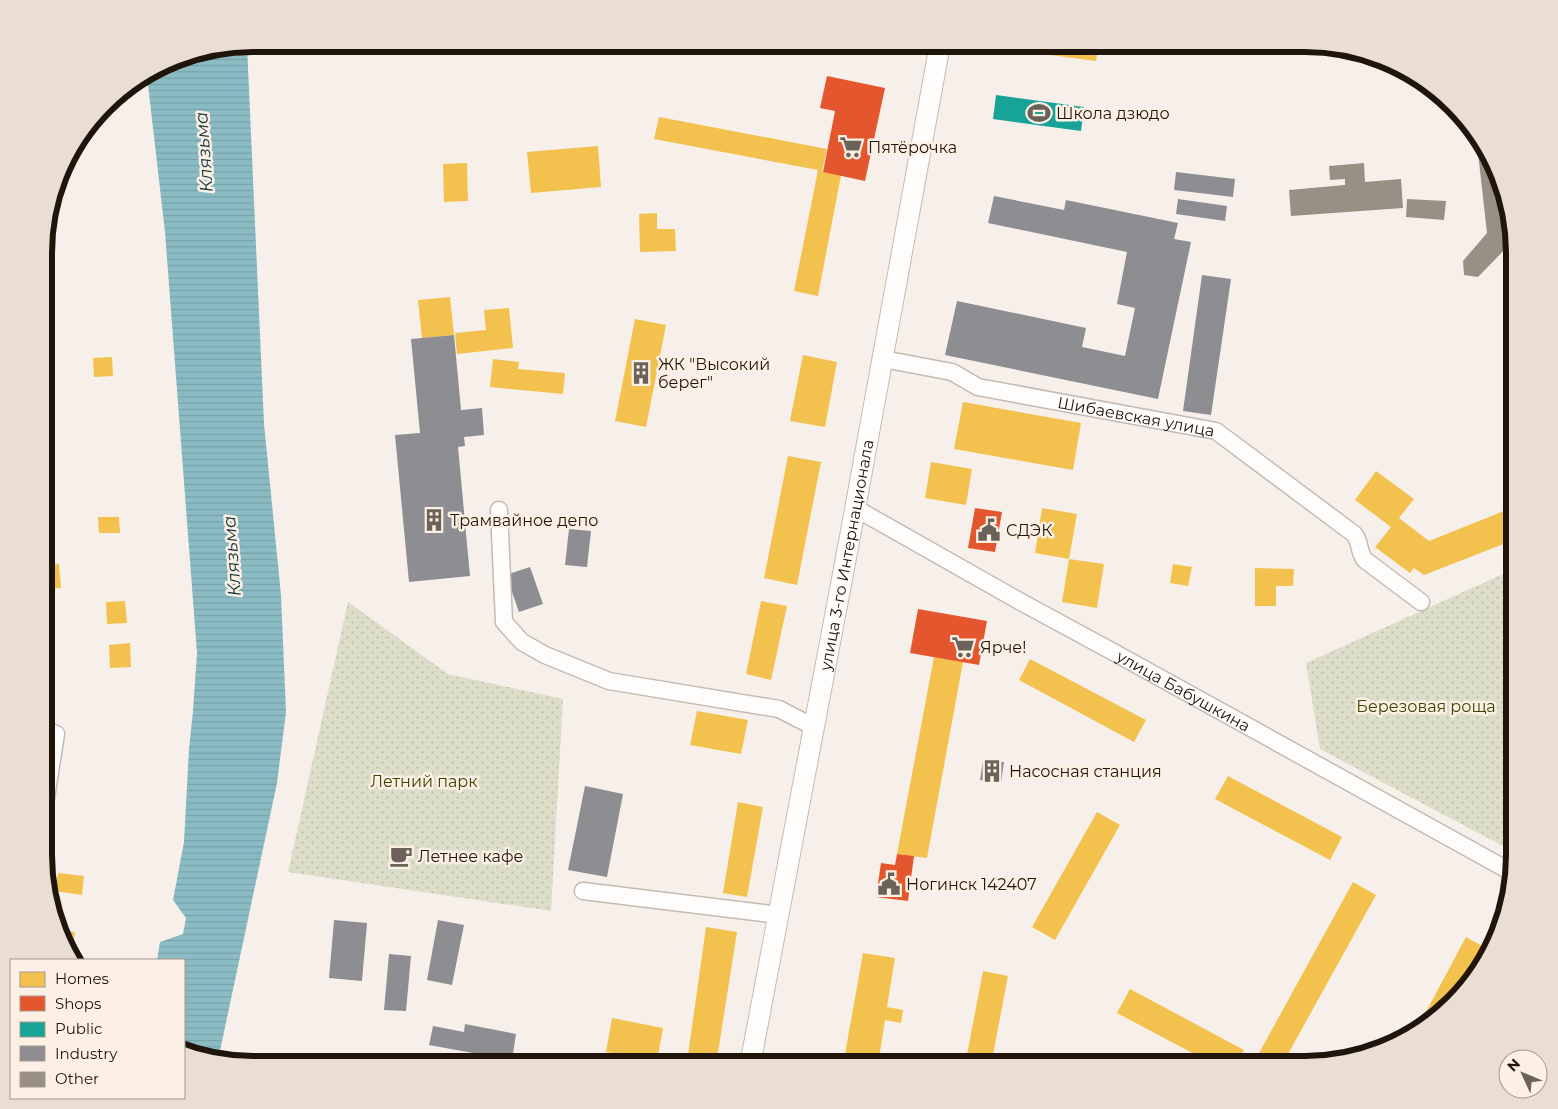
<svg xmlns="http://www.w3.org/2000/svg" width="1558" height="1109" font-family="Montserrat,sans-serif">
  <defs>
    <pattern id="grass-dots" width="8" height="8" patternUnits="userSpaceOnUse" patternTransform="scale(1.25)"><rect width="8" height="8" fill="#dddec9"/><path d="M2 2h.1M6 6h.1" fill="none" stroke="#bdbeab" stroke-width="1.8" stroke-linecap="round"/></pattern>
    <pattern id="water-rules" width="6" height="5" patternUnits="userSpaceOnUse" patternTransform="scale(1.25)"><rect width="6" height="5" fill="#8bbcc4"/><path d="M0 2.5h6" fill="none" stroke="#78a1a7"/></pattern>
  </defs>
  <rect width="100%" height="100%" fill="#f7f0ea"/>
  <path fill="url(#grass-dots)" d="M 1514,569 L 1514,852 L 1320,749 L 1306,663 Z
    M 348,602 L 448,674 L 563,699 L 551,911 L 288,872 Z"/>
  <path fill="url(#water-rules)" d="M 247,45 L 264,424 L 281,595 L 286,712 L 277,783 L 218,1060 L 184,1052 L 184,960 L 157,960 L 160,942 L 183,934 L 186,918 L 173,900 L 184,842 L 189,749 L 193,711 L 197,653 L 165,232 L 147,76 L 173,60 Z"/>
  <path fill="#f2c14e" d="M 1014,44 L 1099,44 L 1096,61 L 1013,50 Z
    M 659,117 L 827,149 L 822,171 L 841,175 L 818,296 L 794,291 L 818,170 L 654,139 Z
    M 598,146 L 601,187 L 531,193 L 527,152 Z
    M 467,163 L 468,201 L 444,202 L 443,164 Z
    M 657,213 L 657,229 L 675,229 L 676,251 L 640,252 L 639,214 Z
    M 450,297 L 454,335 L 422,338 L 418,300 Z
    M 509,308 L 513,348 L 457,354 L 455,333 L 486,330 L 484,310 Z
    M 635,319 L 666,325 L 646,427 L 615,421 Z
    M 803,355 L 837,362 L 825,427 L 790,421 Z
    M 112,357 L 113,376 L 94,377 L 93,358 Z
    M 493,359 L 519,362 L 518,369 L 565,373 L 563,394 L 490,387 Z
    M 963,402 L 1081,423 L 1073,470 L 954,449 Z
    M 788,456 L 821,462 L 797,585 L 764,578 Z
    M 931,462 L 972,469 L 966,505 L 925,498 Z
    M 1376,471 L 1414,499 L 1399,518 L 1429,541 L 1514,507 L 1514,540 L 1424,575 L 1414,568 L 1410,573 L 1375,547 L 1391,527 L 1355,500 Z
    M 1042,508 L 1077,514 L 1069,559 L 1035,553 Z
    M 98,517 L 119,517 L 120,533 L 99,533 Z
    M 1069,559 L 1104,564 L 1097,608 L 1062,602 Z
    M 59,564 L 61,588 L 46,589 L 46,565 Z
    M 1173,564 L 1192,567 L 1188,586 L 1170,583 Z
    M 1255,568 L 1294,569 L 1293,586 L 1276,586 L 1276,606 L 1255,606 Z
    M 125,601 L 127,623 L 107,624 L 106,602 Z
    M 761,601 L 787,606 L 771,680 L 746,674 Z
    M 130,643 L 131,667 L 110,668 L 109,645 Z
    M 934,657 L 963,662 L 927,858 L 897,854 Z
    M 1030,659 L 1146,720 L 1134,742 L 1019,680 Z
    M 697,711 L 748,720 L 741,754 L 690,745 Z
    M 1228,776 L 1342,837 L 1330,860 L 1215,799 Z
    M 738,802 L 763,807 L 747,897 L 723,893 Z
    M 1097,812 L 1120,825 L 1055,940 L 1032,927 Z
    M 58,873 L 84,876 L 82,895 L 55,891 Z
    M 1353,882 L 1376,895 L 1282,1065 L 1276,1065 L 1258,1055 Z
    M 706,927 L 737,932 L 716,1065 L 687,1062 Z
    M 61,930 L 75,932 L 72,952 L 69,951 Z
    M 1466,937 L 1489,950 L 1471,983 L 1418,1027 Z
    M 863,953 L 895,958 L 887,1007 L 903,1010 L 901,1023 L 885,1020 L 878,1065 L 843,1065 Z
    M 983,971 L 1008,976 L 991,1065 L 965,1065 Z
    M 1130,989 L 1244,1050 L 1236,1065 L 1215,1065 L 1117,1013 Z
    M 612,1018 L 663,1028 L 657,1061 L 606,1052 Z"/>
  <path fill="#e4572e" d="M 827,76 L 885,88 L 865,181 L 823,172 L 835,111 L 820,108 Z
    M 975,508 L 1002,512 L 995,552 L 968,548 Z
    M 918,609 L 987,621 L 979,665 L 910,653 Z
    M 897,854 L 914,856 L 908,901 L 876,897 L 881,863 L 895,865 Z"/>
  <path fill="#17a398" d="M 996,95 L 1084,107 L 1081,131 L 993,119 Z"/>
  <path fill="#8d8d92" d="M 1176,172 L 1235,179 L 1233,197 L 1174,190 Z
    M 994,196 L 1064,210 L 1066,200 L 1178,223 L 1174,239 L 1191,242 L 1158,399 L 945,355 L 957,301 L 1086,328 L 1082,347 L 1125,356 L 1135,308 L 1117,304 L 1127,252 L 988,223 Z
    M 1178,199 L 1227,206 L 1225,221 L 1176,214 Z
    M 1202,275 L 1231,279 L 1211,415 L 1183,411 Z
    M 454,335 L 461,410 L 482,408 L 484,435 L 464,437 L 465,446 L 458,447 L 470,576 L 409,582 L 395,435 L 420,433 L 411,339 Z
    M 569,529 L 591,531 L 587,567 L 565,565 Z
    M 530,567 L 543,604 L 519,612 L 506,575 Z
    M 983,760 L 1004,762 L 1001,783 L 980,780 Z
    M 585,786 L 623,794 L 607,877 L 568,870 Z
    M 334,920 L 367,923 L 362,981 L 329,978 Z
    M 438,920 L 464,925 L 452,985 L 427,980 Z
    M 389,954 L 411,956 L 406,1011 L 384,1010 Z
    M 465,1024 L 516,1034 L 512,1060 L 429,1045 L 433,1026 L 464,1032 Z
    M 544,1056 L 593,1064 L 593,1065 L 542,1065 Z"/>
  <path fill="#998f84" d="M 1477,144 L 1479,144 L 1493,160 L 1514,240 L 1478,277 L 1464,275 L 1463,261 L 1487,233 Z
    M 1364,163 L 1365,182 L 1401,179 L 1403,208 L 1291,216 L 1289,190 L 1345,185 L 1345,179 L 1330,180 L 1329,166 Z
    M 1407,199 L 1446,201 L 1444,220 L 1406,217 Z"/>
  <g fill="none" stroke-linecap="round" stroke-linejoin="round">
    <defs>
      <g id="minor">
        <path id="s1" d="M 883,359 L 952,372 L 978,387 L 1216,431 L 1354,534 C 1361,542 1358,552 1365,560 L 1421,602"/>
        <path id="s2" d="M 855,508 L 1021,602 L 1117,654 L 1513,873"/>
        <path d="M 499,510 L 504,622 L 522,642 L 545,655 L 609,681 L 779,709 L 814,727"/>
        <path d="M 46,730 L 56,734 L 46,798"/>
        <path d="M 583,891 L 779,915"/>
      </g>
      <g id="major">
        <path id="s3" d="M 750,1065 L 849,542 L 940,44"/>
      </g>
    </defs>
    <use href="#minor" stroke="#c3bbb4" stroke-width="19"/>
    <use href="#major" stroke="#c3bbb4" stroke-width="22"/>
    <use href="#minor" stroke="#fefdfc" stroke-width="16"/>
    <use href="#major" stroke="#fefdfc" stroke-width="20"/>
  </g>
  <defs>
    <symbol id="stadium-bare" viewBox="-9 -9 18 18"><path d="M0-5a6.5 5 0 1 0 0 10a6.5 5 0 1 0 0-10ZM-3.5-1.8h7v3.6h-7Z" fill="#6b6259" stroke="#fcf0e5" stroke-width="2.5" paint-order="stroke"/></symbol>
    <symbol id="supermarket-bare" viewBox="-9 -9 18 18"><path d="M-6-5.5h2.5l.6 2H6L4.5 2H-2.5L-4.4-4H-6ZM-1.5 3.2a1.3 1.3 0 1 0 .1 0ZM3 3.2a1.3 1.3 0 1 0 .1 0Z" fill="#6b6259" stroke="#fcf0e5" stroke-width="2.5" paint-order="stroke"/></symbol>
    <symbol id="building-bare" viewBox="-9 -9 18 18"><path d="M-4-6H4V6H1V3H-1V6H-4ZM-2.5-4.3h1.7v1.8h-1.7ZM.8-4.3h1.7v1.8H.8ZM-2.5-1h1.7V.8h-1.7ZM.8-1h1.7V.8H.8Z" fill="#6b6259" stroke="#fcf0e5" stroke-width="2.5" paint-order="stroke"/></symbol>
    <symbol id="civic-bare" viewBox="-9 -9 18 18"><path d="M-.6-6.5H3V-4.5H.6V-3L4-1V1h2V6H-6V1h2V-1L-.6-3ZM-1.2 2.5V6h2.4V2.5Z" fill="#6b6259" stroke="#fcf0e5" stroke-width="2.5" paint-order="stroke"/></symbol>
    <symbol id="cafe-bare" viewBox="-9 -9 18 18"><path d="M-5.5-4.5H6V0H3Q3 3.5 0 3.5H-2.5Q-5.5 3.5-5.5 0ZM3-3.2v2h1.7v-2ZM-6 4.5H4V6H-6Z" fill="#6b6259" stroke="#fcf0e5" stroke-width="2.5" paint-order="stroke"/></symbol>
  </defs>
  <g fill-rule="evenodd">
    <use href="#stadium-bare" x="1023" y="97" width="32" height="32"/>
    <use href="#supermarket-bare" x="835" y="131" width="32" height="32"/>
    <use href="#building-bare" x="625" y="357" width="32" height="32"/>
    <use href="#building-bare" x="418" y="504" width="32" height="32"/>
    <use href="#civic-bare" x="973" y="514" width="32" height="32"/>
    <use href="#supermarket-bare" x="947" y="631" width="32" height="32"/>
    <use href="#building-bare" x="976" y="755" width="32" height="32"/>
    <use href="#cafe-bare" x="385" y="840" width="32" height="32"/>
    <use href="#civic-bare" x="873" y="868" width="32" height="32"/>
  </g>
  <g text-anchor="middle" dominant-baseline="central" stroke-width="5" stroke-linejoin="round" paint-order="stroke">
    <g font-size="16" fill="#1f150b" stroke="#fcf0e5" text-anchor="start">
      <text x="1056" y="113">Школа дзюдо</text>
      <text x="868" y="147">Пятёрочка</text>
      <text x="658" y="364">ЖК "Высокий<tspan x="658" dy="18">берег"</tspan></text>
      <text x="450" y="520">Трамвайное депо</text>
      <text x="1006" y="530">СДЭК</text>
      <text x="980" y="647">Ярче!</text>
      <text x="1009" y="771">Насосная станция</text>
      <text x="418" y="856">Летнее кафе</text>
      <text x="906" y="884">Ногинск 142407</text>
    </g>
    <g font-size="16" fill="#1f150b" stroke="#fcf0e5">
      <text stroke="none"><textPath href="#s1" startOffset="261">Шибаевская улица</textPath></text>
      <text stroke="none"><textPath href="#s3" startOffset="519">улица 3-го Интернационала</textPath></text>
      <text stroke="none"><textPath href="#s2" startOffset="376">улица Бабушкина</textPath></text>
    </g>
    <g font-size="16" fill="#3b4401" stroke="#fcf0e5">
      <text x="1426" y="706">Березовая роща</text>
      <text x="424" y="781">Летний парк</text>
    </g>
    <g font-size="18" font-style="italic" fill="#11343b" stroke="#fcf0e5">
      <text transform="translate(204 152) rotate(-94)">Клязьма</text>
      <text transform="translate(232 556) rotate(-94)">Клязьма</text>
    </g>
  </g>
  <path d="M0 0H1558V1109H0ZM253 52H1305A201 201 0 0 1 1506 253V855A201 201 0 0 1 1305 1056H253A201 201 0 0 1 52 855V253A201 201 0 0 1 253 52Z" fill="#eaded4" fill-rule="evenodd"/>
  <path fill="none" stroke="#1f150b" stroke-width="6" d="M253 52H1305A201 201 0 0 1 1506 253V855A201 201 0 0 1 1305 1056H253A201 201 0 0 1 52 855V253A201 201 0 0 1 253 52Z"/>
  <rect x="10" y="959" width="175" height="140" fill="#fcf0e5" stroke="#a4988e"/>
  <rect x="20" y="972" width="25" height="15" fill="#f2c14e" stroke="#a4988e"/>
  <text x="55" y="984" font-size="15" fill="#1f150b">Homes</text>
  <rect x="20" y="996" width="25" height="15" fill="#e4572e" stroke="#a4988e"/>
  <text x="55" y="1009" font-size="15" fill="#1f150b">Shops</text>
  <rect x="20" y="1022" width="25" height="15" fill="#17a398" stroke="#a4988e"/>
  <text x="55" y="1034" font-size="15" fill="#1f150b">Public</text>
  <rect x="20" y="1046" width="25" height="15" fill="#8d8d92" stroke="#a4988e"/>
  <text x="55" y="1059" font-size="15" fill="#1f150b">Industry</text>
  <rect x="20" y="1072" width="25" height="15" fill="#998f84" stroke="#a4988e"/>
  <text x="55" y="1084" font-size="15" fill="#1f150b">Other</text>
  <g transform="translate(1523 1074) rotate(314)"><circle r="24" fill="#fcf0e5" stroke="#a4988e"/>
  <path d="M0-4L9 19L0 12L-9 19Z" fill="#6b6259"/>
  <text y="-8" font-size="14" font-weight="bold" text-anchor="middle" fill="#1f150b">N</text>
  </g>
</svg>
